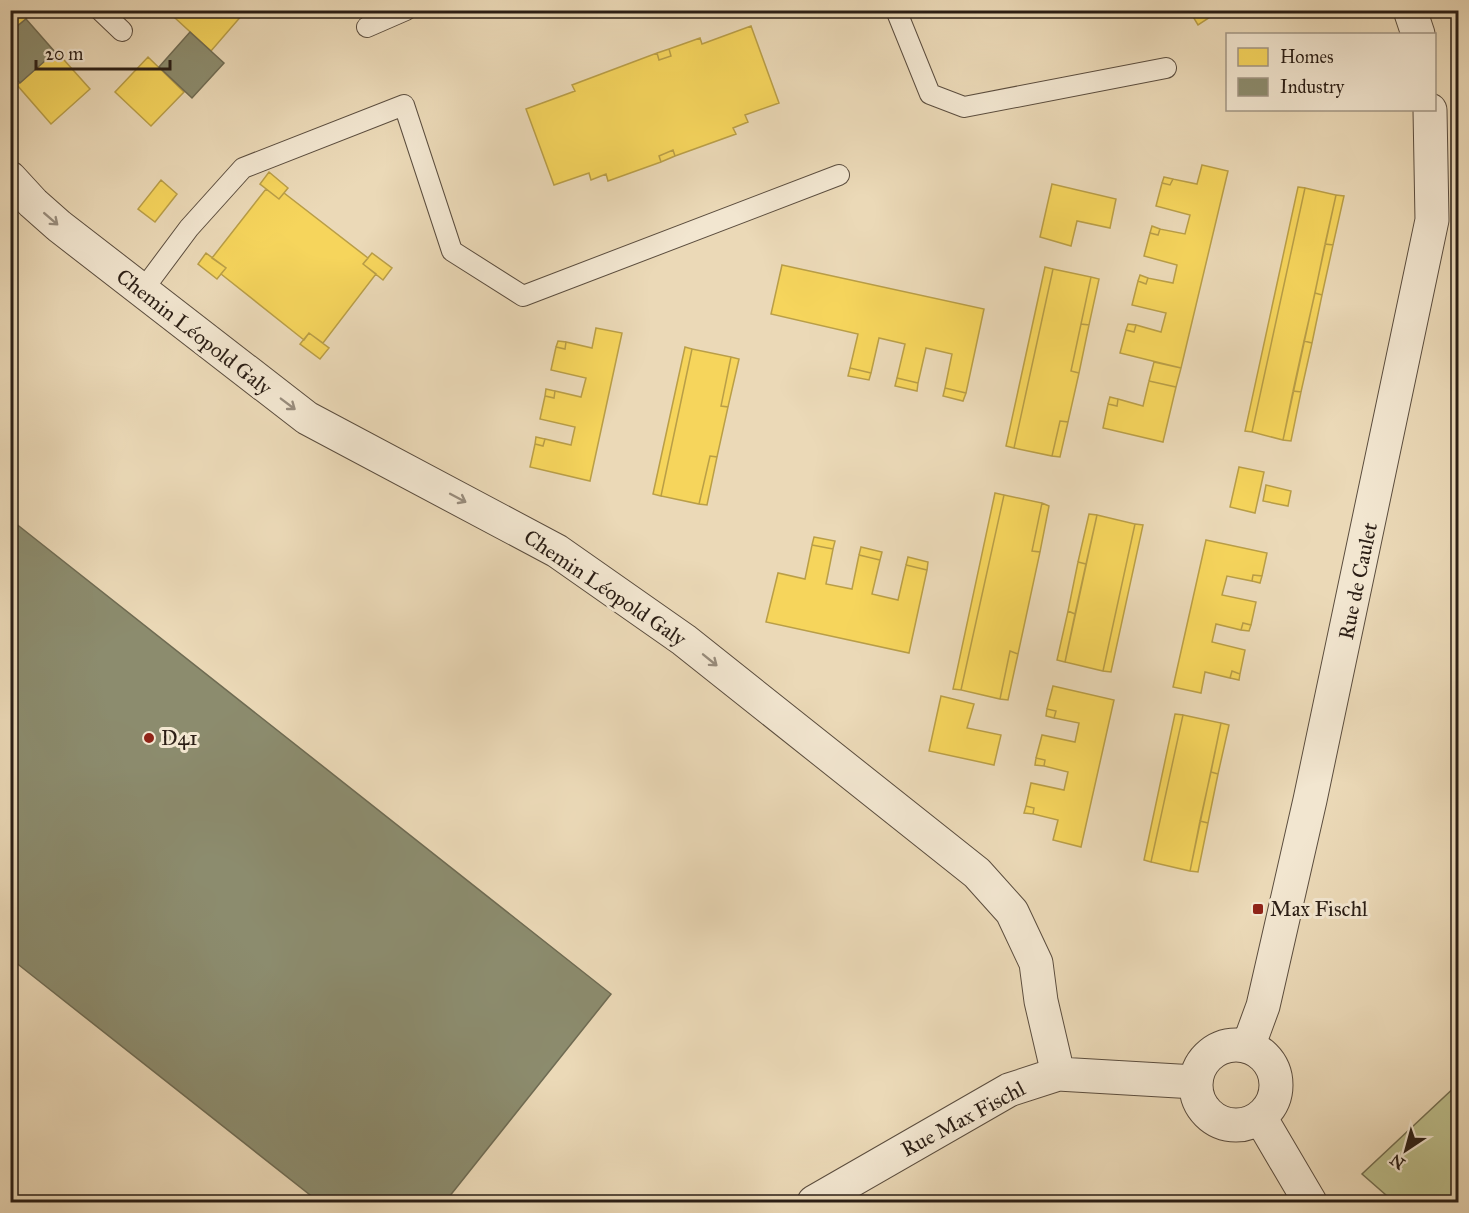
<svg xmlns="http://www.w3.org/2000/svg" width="1469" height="1213" font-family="'IM FELL Great Primer',serif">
  <rect width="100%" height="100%" fill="#ebd9b7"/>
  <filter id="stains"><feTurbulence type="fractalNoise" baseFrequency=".00333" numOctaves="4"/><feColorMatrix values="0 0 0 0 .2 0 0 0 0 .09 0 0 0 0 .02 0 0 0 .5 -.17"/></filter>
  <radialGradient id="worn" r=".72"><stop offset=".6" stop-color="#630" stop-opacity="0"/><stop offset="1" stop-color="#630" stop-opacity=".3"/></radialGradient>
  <path fill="#bcbe8b" stroke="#746e50" stroke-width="1.5" d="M 1458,1084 L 1458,1202 L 1394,1202 L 1362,1174 Z"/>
  <path fill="#f6d55c" stroke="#b99e47" stroke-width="1.5" d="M 10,10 L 22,10 L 28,17 L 10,32 Z
    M 166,10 L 182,10 L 175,18 Z
    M 182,10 L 240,10 L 243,14 L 211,51 L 175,18 Z
    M 1189,10 L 1221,10 L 1198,25 Z
    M 751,26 L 779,103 L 745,115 L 748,122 L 733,128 L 736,134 L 675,156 L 673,150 L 659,156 L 661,162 L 608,181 L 606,174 L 591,180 L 589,173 L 554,185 L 526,109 L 575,91 L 572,85 L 657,53 L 659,60 L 671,56 L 669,49 L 700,38 L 702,44 Z
    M 669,49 L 671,56 L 659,60 L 657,53 Z
    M 56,51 L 90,89 L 51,124 L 17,85 Z
    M 148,57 L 184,92 L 151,126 L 115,92 Z
    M 673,150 L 675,156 L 661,162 L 659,156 Z
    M 1202,165 L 1228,171 L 1181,368 L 1120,353 L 1126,330 L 1134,332 L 1136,325 L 1161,332 L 1166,313 L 1132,305 L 1138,281 L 1146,284 L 1148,278 L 1173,283 L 1177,265 L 1144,256 L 1150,233 L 1158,235 L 1160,229 L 1185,234 L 1190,215 L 1156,206 L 1162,183 L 1170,185 L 1173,179 L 1197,184 Z
    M 269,172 L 288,188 L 279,199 L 260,184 Z
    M 1164,177 L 1173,179 L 1170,185 L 1162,183 Z
    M 161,180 L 177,194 L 155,222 L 138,209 Z
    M 1052,184 L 1116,199 L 1110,228 L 1077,221 L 1071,246 L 1040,237 Z
    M 1298,187 L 1305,188 L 1252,432 L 1245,431 Z
    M 1305,188 L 1336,195 L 1283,440 L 1252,432 Z
    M 266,189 L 279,199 L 284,193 L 368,258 L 363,264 L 376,274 L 323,343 L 309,333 L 304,340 L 221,274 L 226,268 L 212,258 Z
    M 1336,195 L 1344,196 L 1333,245 L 1325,244 Z
    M 1152,226 L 1160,229 L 1158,235 L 1150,233 Z
    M 1325,244 L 1333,245 L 1322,295 L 1315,293 Z
    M 206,253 L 226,268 L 217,279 L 198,264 Z
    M 372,253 L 392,268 L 383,280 L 363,264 Z
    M 782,265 L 984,309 L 966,393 L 945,388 L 952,354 L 926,348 L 918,383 L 897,378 L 905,344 L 879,338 L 871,373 L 850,368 L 858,334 L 771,314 Z
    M 1045,267 L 1053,269 L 1014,448 L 1006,446 Z
    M 1053,269 L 1091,277 L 1071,371 L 1079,373 L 1068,422 L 1060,421 L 1052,456 L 1014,448 Z
    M 1140,275 L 1148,278 L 1146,284 L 1138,281 Z
    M 1091,277 L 1099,279 L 1089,325 L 1081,324 Z
    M 1315,293 L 1322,295 L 1312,343 L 1304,341 Z
    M 1081,324 L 1089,325 L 1079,373 L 1071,371 Z
    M 1128,324 L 1136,325 L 1134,332 L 1126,330 Z
    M 596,328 L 622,333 L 590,481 L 530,467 L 535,444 L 543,446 L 545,439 L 571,445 L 575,427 L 540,419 L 545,396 L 554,398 L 555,391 L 581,397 L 586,378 L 551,370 L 556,347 L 565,349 L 566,342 L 592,348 Z
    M 309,333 L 329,348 L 320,359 L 300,344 Z
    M 558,341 L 566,342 L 565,349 L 556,347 Z
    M 1304,341 L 1312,343 L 1301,392 L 1293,391 Z
    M 685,347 L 692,349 L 661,496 L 653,494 Z
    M 692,349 L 731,357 L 721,406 L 728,407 L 717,457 L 710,456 L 699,504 L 661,496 Z
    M 731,357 L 739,359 L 728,407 L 721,406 Z
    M 1154,362 L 1181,368 L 1176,387 L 1149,381 Z
    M 850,368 L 871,373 L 869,380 L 848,376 Z
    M 897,378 L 918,383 L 917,391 L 895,386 Z
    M 1149,381 L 1176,387 L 1163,442 L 1103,428 L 1108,404 L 1117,406 L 1118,399 L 1143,406 Z
    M 945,388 L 966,393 L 963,401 L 943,396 Z
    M 546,389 L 555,391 L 554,398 L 545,396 Z
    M 1293,391 L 1301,392 L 1291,441 L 1283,440 Z
    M 1110,397 L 1118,399 L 1117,406 L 1108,404 Z
    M 1060,421 L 1068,422 L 1060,457 L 1052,456 Z
    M 536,437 L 545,439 L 543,446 L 535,444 Z
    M 710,456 L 717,457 L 707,505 L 699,504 Z
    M 1239,467 L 1264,472 L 1255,513 L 1230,507 Z
    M 1266,485 L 1291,491 L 1288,506 L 1263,501 Z
    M 995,493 L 1004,495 L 961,690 L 953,689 Z
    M 1004,495 L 1042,503 L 1032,551 L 1040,552 L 1018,654 L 1010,651 L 1000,699 L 961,690 Z
    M 1042,503 L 1049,506 L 1040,552 L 1032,551 Z
    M 1089,514 L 1097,515 L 1086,564 L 1078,562 Z
    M 1097,515 L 1135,524 L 1103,671 L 1065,662 Z
    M 1135,524 L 1143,525 L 1111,672 L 1103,671 Z
    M 814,537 L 835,541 L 833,549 L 812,545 Z
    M 1206,540 L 1267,553 L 1262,576 L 1253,575 L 1252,581 L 1227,576 L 1222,595 L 1256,602 L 1251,625 L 1243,623 L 1241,630 L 1216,624 L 1212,642 L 1245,650 L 1240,674 L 1232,671 L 1230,678 L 1205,672 L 1201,693 L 1173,687 Z
    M 812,545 L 833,549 L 826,584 L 852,589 L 859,555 L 880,560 L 872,594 L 898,600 L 906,565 L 927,570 L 909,653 L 766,622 L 778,573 L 805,579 Z
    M 861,547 L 882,552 L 880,560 L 859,555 Z
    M 908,557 L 928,562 L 927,570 L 906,565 Z
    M 1078,562 L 1086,564 L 1075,614 L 1068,611 Z
    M 1253,575 L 1262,576 L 1260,583 L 1252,581 Z
    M 1068,611 L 1075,614 L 1065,662 L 1057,660 Z
    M 1243,623 L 1251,625 L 1249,631 L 1241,630 Z
    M 1010,651 L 1018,654 L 1008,700 L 1000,699 Z
    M 1232,671 L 1240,674 L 1239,680 L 1230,678 Z
    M 1053,686 L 1114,700 L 1081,847 L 1053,840 L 1058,820 L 1033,814 L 1034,808 L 1026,806 L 1031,783 L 1064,790 L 1068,772 L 1044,766 L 1045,760 L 1036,758 L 1042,735 L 1075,742 L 1079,723 L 1054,718 L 1056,711 L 1047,709 Z
    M 941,696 L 974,704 L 967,728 L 1001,735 L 994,765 L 929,751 Z
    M 1047,709 L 1056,711 L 1054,718 L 1046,716 Z
    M 1175,714 L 1183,715 L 1151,862 L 1144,860 Z
    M 1183,715 L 1221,723 L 1190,871 L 1151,862 Z
    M 1221,723 L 1229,725 L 1218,774 L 1211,772 Z
    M 1036,758 L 1045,760 L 1044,766 L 1035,765 Z
    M 1211,772 L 1218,774 L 1208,823 L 1200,821 Z
    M 1026,806 L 1034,808 L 1033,814 L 1024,813 Z
    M 1200,821 L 1208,823 L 1198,872 L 1190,871 Z"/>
  <path fill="#8c8c6e" stroke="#6f6b53" stroke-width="1.5" d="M 26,19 L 55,52 L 20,83 L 10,72 L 10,32 Z
    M 190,32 L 224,63 L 192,98 L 159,67 Z
    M 10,519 L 611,994 L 445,1202 L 319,1202 L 10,958 Z"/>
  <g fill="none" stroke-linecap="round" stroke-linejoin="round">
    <defs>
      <path id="lane" d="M 100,10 L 122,31
        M 896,10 L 930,94 L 964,107 L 1166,68
        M 367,27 L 406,10
        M 142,291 L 189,228 L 243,168 L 404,105 L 452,251 L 523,296 L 839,175"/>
      <path id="street" d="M 1410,10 L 1418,34
        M 10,178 L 33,203 L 59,226 L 307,418 L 557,551 L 684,640 L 977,873 L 1012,912 L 1036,963 L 1041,1001 L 1058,1074
        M1196 1085a40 40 0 1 1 80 0a40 40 0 1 1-80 0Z
        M 1248,1047 L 1263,1006 L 1310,800 L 1432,220 L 1430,110
        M 1260,1117 L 1310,1202
        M 814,1202 L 1009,1090 L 1058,1074 L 1195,1082"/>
    </defs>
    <use href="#lane" stroke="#5b4d3e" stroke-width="22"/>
    <use href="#street" stroke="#5b4d3e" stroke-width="35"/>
    <use href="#lane" stroke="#f2e6d0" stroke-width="20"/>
    <use href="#street" stroke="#f2e6d0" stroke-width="33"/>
  </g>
  <defs><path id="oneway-shaft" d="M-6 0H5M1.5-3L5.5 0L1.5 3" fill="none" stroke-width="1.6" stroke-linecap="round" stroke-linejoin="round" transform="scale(1.5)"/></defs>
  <g stroke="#988c7c">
    <use href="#oneway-shaft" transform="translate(51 219) rotate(41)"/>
    <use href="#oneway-shaft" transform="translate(288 404) rotate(37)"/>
    <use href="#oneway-shaft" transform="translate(458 498) rotate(28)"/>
    <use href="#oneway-shaft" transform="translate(710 660) rotate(39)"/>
  </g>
  <g fill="#8f2418" stroke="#f2e6d0" stroke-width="2">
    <circle cx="149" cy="738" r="6"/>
    <rect x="1252" y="903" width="12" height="12" rx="3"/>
  </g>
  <g text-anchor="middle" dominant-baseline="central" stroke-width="6" stroke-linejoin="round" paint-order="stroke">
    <g font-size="21" fill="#2b1e15" stroke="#f2e6d0">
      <text transform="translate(194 332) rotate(38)">Chemin Léopold Galy</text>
      <text transform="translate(1358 581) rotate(-78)">Rue de Caulet</text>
      <text transform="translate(605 588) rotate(34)">Chemin Léopold Galy</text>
      <text transform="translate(963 1119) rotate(-28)">Rue Max Fischl</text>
    </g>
    <g font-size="21" fill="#2b1e15" stroke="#f2e6d0" text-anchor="start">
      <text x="161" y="738">D41</text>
      <text x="1270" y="909">Max Fischl</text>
    </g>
  </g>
  <rect width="1469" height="1213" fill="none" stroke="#ebd9b7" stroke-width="36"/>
  <rect x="12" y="12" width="1445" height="1189" fill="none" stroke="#2b1e15" stroke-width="3"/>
  <rect x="18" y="18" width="1433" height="1177" fill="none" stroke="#2b1e15" stroke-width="1.5"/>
  <rect x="1226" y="33" width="210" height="78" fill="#f2e6d0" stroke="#a29685" stroke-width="1.5"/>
  <rect x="1238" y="48" width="30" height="18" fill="#f6d55c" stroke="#a29685" stroke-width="1.5"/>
  <text x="1280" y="63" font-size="18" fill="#2b1e15">Homes</text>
  <rect x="1238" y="78" width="30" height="18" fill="#8c8c6e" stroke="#a29685" stroke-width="1.5"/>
  <text x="1280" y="93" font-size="18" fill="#2b1e15">Industry</text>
  <g transform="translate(1406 1150) rotate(216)" stroke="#f2e6d0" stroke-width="4.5" paint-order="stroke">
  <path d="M0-4.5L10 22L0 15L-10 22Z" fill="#2b1e15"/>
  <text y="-9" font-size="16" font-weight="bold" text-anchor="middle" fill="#2b1e15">N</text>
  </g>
  <path d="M36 60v9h134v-9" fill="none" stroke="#2b1e15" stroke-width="3"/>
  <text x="45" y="60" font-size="18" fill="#2b1e15" stroke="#f2e6d0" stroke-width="4.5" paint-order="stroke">20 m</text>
  <rect width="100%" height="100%" filter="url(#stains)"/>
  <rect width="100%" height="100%" fill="url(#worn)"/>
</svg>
